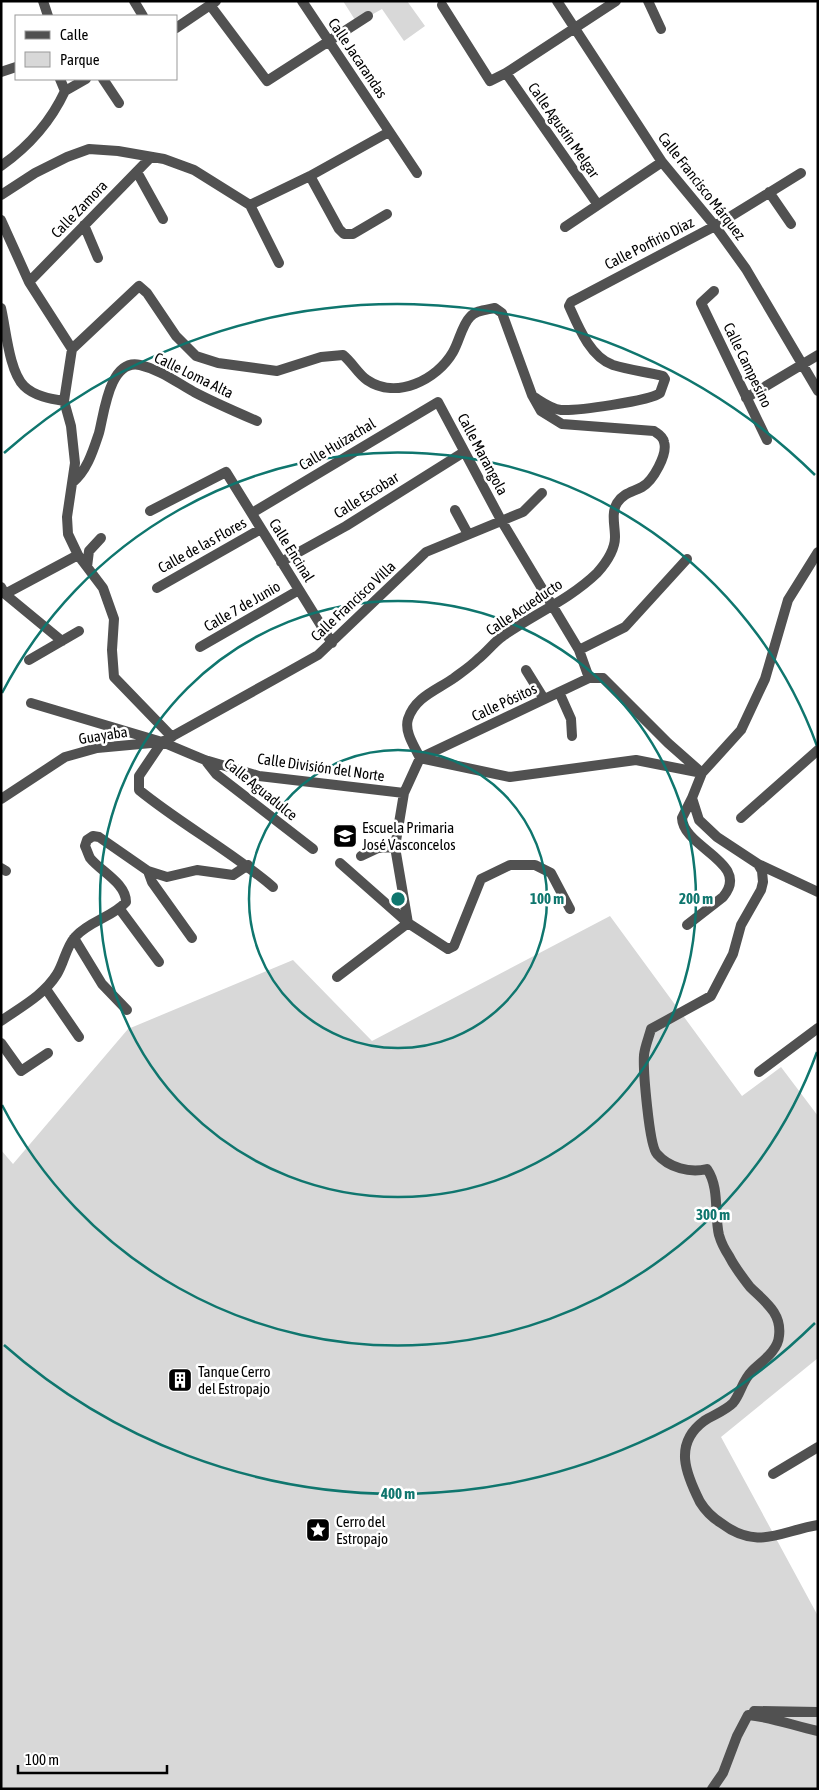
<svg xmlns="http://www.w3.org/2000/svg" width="819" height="1790" font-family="'Asap Condensed',sans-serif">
  <rect width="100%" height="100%" fill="#fff"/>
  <path fill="#d8d8d8" d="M 343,1 L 407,1 L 425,26 L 404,41 L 382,9 L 357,23 Z
    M 610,916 L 742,1096 L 781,1067 L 818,1116 L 818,1358 L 721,1437 L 818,1616 L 818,1789 L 1,1789 L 1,1150 L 13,1164 L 128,1029 L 293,960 L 372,1041 Z"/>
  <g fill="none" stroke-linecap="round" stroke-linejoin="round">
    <path stroke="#515151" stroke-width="10" d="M 43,1 L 48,16
      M 134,1 L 143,16
      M 302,1 L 417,173
      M 557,1 L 662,162 L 715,226 L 746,269 L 818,391
      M 648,1 L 661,29
      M 210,5 L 267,81 L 368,16
      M 442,5 L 490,81 L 506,73 L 616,1
      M 176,28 L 216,1
      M 1,72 L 16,67
      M 506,73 L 598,205
      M 60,79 L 65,91
      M 103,79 L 119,103
      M 65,91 L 86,79
      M 1,166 C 28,147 51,121 65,91
      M 137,172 L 163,219
      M 310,176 L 339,229 L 344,234 L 353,234 L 387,214
      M 769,192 L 791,224
      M 1,195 L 35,173 L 67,157 L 89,149 L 118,151 L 164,159 L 194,170 L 250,205
      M 250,205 L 310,176 L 389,132
      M 250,205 L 279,263
      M 1,220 L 29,282 L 72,349
      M 84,225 L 98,258
      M 565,227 L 662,162
      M 29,282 L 150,158
      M 714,291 L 701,303 L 767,440
      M 1,308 C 6,329 9,371 24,386 C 34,396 51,399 64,401
      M 534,397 C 542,402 551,409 561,410 C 576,411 650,401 660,393 L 665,379 L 663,376 C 647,372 629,370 613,365 C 590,357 578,326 569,306 L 571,302 L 715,226 L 801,173
      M 746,398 L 818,355
      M 72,483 C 87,471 93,451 99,433 C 104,415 109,358 140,365 C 161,370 176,382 194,392 C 215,403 236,412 257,421
      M 455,510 L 468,534
      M 150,511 L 226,472 L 332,643
      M 252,513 L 438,402 L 501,520 L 579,650 L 589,678
      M 281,562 L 346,526 L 464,452
      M 87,567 L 89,551 L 101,538
      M 1,587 L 5,594 L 62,641
      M 157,588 L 261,529
      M 5,594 L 78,555
      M 200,647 L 299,590
      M 579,650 L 625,627 L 687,559
      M 29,660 L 79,631
      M 526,670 L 544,699
      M 559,692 L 571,719 L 572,736
      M 31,703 L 162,742 L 205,760 L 259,776 L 404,793
      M 172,737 L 114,677 L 112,650 L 114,619 L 103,588 L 78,555 L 68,534 L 67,517 L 75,463 L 71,426 L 64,401 L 72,349 L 139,286 L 147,293 L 176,336 L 196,356 L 218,363 L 277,371 L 321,357 L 343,355 C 352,362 358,374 367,380 C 396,400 437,380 453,352 C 459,342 462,325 470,317 C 476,310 486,310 495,308 L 502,313 L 532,395 L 541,411 L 562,424 L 654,431 C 658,434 663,436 664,442 C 668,454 653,481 642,487 C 633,492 623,493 617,503 C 611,513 615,526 615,537 C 615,551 606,563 597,573 C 569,600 534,614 503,636 C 494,642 487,652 478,659 C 471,666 462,672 454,678 C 437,690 415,697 408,719 C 404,732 415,747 420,758
      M 162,742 L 139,776 L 139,790 C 182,825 231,851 273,887
      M 420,758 L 589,678 L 603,678 L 668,743 L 702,773 L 692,798 L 699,820 L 717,837 L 758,864 L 762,871 L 763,882 L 761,890 L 741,925 L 733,954 L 711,996 L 651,1029 C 649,1037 645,1046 644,1055 C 643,1069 649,1146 657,1154 C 669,1168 690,1173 707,1169 C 720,1188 714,1214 719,1235 C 721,1242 725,1250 729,1256 C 734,1266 743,1278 750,1287 C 765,1302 782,1313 779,1336 C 778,1351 761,1362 752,1371 C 742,1381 741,1393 733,1403 C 725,1411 713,1415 704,1421 C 673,1444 686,1474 700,1502 C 705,1510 713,1518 721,1523 C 758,1551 780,1531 818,1525
      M 420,758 L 510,777 L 636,760 L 702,773 L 741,730 L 765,679 L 788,600 L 818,552
      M 205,760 L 216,774 L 313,849
      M 1,799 L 65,757 L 97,748 L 162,742 L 277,678 L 318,655 L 426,552 L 523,512 L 542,493
      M 741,818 L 818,750
      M 361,856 L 378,848 L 395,847
      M 340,863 L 408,923 L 448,949 L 454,946 L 481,879 L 510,865 L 535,865 L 551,873 L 570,909
      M 758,864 L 818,892
      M 1,868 L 6,871
      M 148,871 L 152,882 L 192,938
      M 119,908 L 159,962
      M 408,923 L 395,847 L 404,793 L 420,758
      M 687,925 L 723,897 C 752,863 683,848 682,818 L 692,798
      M 74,938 L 102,984 L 127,1010
      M 337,977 L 408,923
      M 46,989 L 79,1037
      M 1,1021 C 21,1007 44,995 57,974 C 64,963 66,947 75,937 C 89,921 113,917 126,902 C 126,883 100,871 90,858 C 88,854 87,850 85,846 L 87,840 L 93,836 L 99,837 L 148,871 L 167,877 L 197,870 L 233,875 L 248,865
      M 1,1043 L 21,1071 L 48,1053
      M 759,1072 L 818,1028
      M 773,1474 L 818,1447
      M 754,1711 L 818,1712
      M 712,1789 L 723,1773 L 737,1736 L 748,1715 C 772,1717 794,1726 818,1731"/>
  </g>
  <g fill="none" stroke="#0f766e" stroke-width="2.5">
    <circle cx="398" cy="899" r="149"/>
    <circle cx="398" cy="899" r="298"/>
    <path d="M817 1052A446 446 0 0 1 2 1105M2 693A446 446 0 0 1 817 746"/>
    <path d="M815 1323A595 595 0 0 1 4 1345M4 453A595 595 0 0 1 815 475"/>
  </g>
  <defs>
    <symbol id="school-square" viewBox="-11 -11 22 22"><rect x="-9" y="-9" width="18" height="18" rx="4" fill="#000" stroke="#fff"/><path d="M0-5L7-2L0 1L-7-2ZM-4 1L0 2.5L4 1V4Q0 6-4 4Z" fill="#fff"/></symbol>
    <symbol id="building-square" viewBox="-11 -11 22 22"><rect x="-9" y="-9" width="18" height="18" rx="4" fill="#000" stroke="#fff"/><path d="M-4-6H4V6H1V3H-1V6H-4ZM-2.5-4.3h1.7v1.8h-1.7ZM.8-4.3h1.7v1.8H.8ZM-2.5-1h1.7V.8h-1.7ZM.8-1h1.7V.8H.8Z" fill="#fff"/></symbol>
    <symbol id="sight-square" viewBox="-11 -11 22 22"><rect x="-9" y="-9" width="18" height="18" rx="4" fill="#000" stroke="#fff"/><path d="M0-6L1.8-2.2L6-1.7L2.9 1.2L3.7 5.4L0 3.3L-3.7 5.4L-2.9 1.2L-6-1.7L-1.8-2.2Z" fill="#fff"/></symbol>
  </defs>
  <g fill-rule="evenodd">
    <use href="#school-square" x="331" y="822" width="28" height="28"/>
    <use href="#building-square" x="166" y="1366" width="28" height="28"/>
    <use href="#sight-square" x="304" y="1516" width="28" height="28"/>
  </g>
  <g text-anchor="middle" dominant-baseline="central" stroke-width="5" stroke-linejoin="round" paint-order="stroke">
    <g font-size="15" fill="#000" stroke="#fff">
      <text transform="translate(358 58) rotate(56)">Calle Jacarandas</text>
      <text transform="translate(564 130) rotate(55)">Calle Agustín Melgar</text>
      <text transform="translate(702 186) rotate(52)">Calle Francisco Márquez</text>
      <text transform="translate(79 209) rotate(-46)">Calle Zamora</text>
      <text transform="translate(649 243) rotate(-27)">Calle Porfirio Díaz</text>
      <text transform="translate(748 365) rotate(64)">Calle Campesino</text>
      <text transform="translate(194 375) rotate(26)">Calle Loma Alta</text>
      <text transform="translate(337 444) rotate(-31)">Calle Huizachal</text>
      <text transform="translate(483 454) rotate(62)">Calle Marangola</text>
      <text transform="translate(366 495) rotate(-32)">Calle Escobar</text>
      <text transform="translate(202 545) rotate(-29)">Calle de las Flores</text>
      <text transform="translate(292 550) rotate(58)">Calle Encinal</text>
      <text transform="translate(353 601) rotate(-43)">Calle Francisco Villa</text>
      <text transform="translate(242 606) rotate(-30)">Calle 7 de Junio</text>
      <text transform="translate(524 607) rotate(-34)">Calle Acueducto</text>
      <text transform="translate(504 702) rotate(-25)">Calle Pósitos</text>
      <text transform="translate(103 735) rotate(-9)">Guayaba</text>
      <text transform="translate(321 767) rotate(8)">Calle División del Norte</text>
      <text transform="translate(261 789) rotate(39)">Calle Aguadulce</text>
    </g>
    <g font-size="15" fill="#000" stroke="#fff" text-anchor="start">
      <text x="362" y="827">Escuela Primaria<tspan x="362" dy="17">José Vasconcelos</tspan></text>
      <text x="198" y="1371">Tanque Cerro<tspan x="198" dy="17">del Estropajo</tspan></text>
      <text x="336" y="1521">Cerro del<tspan x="336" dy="17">Estropajo</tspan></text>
    </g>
  </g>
  <circle cx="398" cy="899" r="8" fill="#0f766e" stroke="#fff" stroke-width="2.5"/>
  <g font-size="15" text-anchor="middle" font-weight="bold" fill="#0f766e" stroke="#fff" stroke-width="5" stroke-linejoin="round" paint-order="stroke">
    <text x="547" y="904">100 m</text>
    <text x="696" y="904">200 m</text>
    <text x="713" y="1220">300 m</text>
    <text x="398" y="1499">400 m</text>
  </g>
  <rect width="819" height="1790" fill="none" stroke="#000000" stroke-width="5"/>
  <rect x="15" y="15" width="162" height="65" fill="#ffffff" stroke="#999999"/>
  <rect x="25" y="31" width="25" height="8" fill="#515151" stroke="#999999"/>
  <text x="60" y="40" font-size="15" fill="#000000">Calle</text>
  <rect x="25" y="52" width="25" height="15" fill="#d8d8d8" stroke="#999999"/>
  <text x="60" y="65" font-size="15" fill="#000000">Parque</text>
  <path d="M18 1765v8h149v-8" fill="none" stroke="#000000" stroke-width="2.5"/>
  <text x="25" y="1765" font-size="15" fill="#000000" stroke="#ffffff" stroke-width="4" paint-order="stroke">100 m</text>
</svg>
